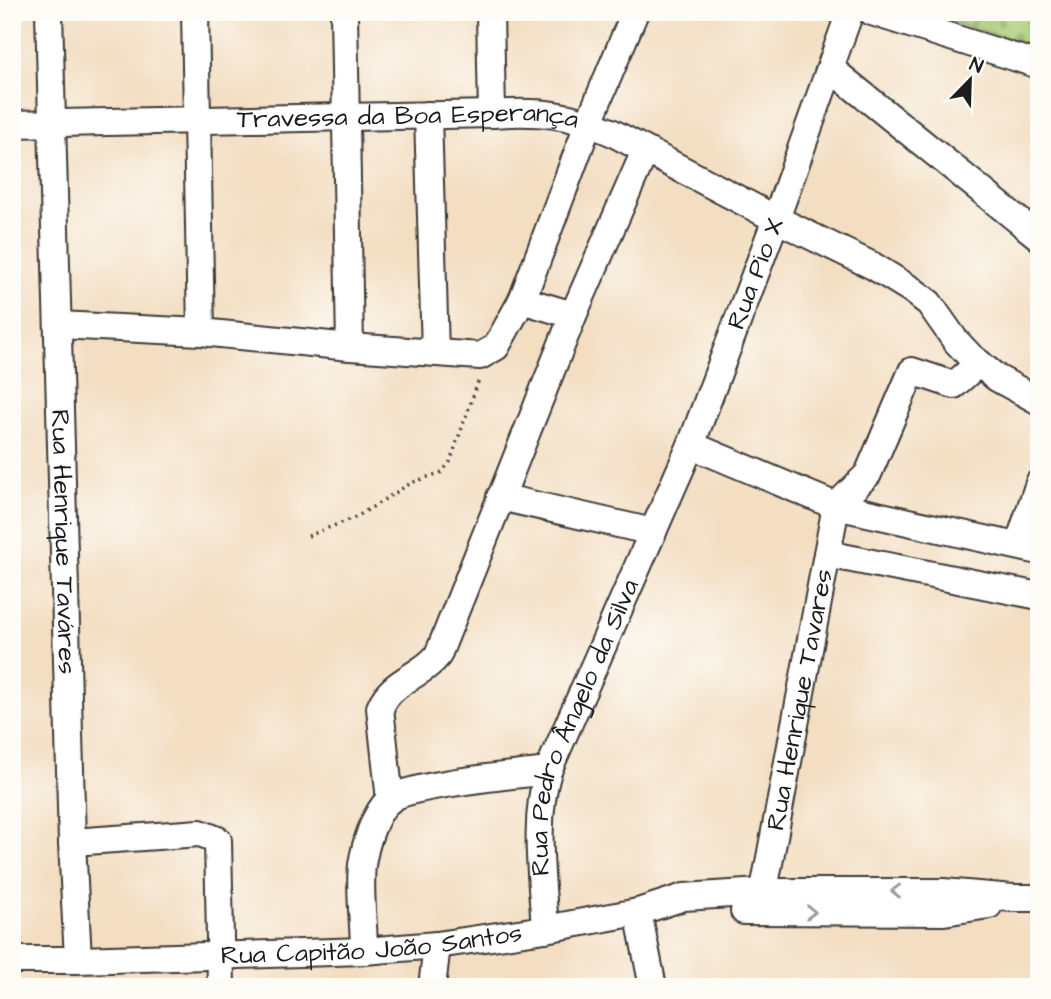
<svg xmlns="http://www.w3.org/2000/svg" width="1051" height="999" font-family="'Architects Daughter',sans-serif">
  <defs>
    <pattern id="cemetery-stones" width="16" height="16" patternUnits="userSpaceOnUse" patternTransform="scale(1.75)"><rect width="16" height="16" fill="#a9cc75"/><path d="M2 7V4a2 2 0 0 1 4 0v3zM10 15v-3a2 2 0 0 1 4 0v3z" fill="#91af65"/></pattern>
  </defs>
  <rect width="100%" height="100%" fill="#fdfcf7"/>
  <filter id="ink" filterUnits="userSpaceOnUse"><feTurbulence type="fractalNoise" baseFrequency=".0143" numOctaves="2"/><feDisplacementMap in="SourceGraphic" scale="14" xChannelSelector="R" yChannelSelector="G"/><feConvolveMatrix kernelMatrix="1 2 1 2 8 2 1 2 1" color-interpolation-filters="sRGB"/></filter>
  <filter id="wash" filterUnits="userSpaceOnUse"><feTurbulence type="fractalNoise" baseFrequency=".00686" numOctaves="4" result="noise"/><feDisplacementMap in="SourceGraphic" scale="28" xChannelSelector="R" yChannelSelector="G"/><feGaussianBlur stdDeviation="1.57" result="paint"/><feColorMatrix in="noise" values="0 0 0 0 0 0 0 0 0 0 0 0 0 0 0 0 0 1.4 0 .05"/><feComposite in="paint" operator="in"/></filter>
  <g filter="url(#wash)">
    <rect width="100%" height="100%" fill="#f3dec2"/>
    <path fill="url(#cemetery-stones)" stroke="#627448" stroke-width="2" d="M 917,12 L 1039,12 L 1039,48 Z"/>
  </g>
  <g filter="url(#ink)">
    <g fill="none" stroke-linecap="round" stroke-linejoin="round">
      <defs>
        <g id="minor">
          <path id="s1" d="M 49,12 L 72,842 L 78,960"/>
          <path d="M 195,12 L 201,332"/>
          <path d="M 344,12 L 350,347"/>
          <path d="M 490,12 L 492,114"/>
          <path d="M 872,12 L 1039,65"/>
          <path d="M 831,69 L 1039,237"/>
          <path d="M 428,115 L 435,352"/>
          <path id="s2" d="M 12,124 L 492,114 C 538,110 569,114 611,132 L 776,219 L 873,266 L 912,290 L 929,303 L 955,340 L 970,356 L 997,378 L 1039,401"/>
          <path d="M 522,300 L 569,314 L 575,311 L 645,151"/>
          <path d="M 58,325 L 201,332 L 350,347 L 480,356 L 496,347 L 522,300 L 589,122 L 635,12"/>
          <path d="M 691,445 L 836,506 L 1039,551"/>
          <path d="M 500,497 L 653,532"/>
          <path d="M 1018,546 L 1039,483"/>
          <path d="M 827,554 L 1039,596"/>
          <path d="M 390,800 L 380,708 C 391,680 421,677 438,655 L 575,311"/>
          <path d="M 72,842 L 200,833 L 218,840 L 221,987"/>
          <path d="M 744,911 L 944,912 L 989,905"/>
          <path id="s3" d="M 760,911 L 836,506 L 868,474 L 912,371 L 954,385 L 979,363"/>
          <path d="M 638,912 L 653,987"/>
          <path id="s4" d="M 545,929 C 542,877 533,822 548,771 L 691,445 L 776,219 L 850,12"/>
          <path d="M 364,951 C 364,923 359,892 362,865 C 365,845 374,814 389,800 C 409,784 517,775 548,771"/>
          <path id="s5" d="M 12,960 L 78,960 L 364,951 L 437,945 L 545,929 L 638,912 L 684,897 L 762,892 L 943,892 L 1013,898 L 1039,898"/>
          <path d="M 432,987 L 437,945"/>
        </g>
      </defs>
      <use href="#minor" stroke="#3c3935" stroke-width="30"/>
      <path stroke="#3c3935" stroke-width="3.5" stroke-dasharray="2 5" stroke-linecap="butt" d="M 308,536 L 358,516 L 411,483 L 442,472 L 450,462 L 479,379"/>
      <use href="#minor" stroke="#fff" stroke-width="26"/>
    </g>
    <defs><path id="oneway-chevron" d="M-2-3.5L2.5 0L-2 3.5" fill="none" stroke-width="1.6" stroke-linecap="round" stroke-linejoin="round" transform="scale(1.75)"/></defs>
    <g stroke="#999">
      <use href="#oneway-chevron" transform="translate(896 891) rotate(-179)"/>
      <use href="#oneway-chevron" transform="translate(811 912) rotate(1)"/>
    </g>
  </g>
  <g text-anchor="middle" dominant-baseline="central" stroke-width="5" stroke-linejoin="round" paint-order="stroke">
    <g font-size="26" fill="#1c1c1c" stroke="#fdfcf7">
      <text stroke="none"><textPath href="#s2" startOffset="396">Travessa da Boa Esperança</textPath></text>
      <text stroke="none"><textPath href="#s4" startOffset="698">Rua Pio X</textPath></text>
      <text stroke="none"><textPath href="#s1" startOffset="530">Rua Henrique Taváres</textPath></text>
      <text stroke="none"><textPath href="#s3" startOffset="215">Rua Henrique Tavares</textPath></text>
      <text stroke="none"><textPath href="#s4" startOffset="210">Rua Pedro Ângelo da Silva</textPath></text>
      <text stroke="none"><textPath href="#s5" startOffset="360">Rua Capitão João Santos</textPath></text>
    </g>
  </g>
  <rect width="1051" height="999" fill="none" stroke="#fdfcf7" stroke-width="42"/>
  <g transform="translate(970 80) rotate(23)" stroke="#fdfcf7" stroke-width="5" paint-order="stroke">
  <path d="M0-5L12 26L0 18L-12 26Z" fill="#1c1c1c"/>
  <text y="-10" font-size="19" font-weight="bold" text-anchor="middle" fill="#1c1c1c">N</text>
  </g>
</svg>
